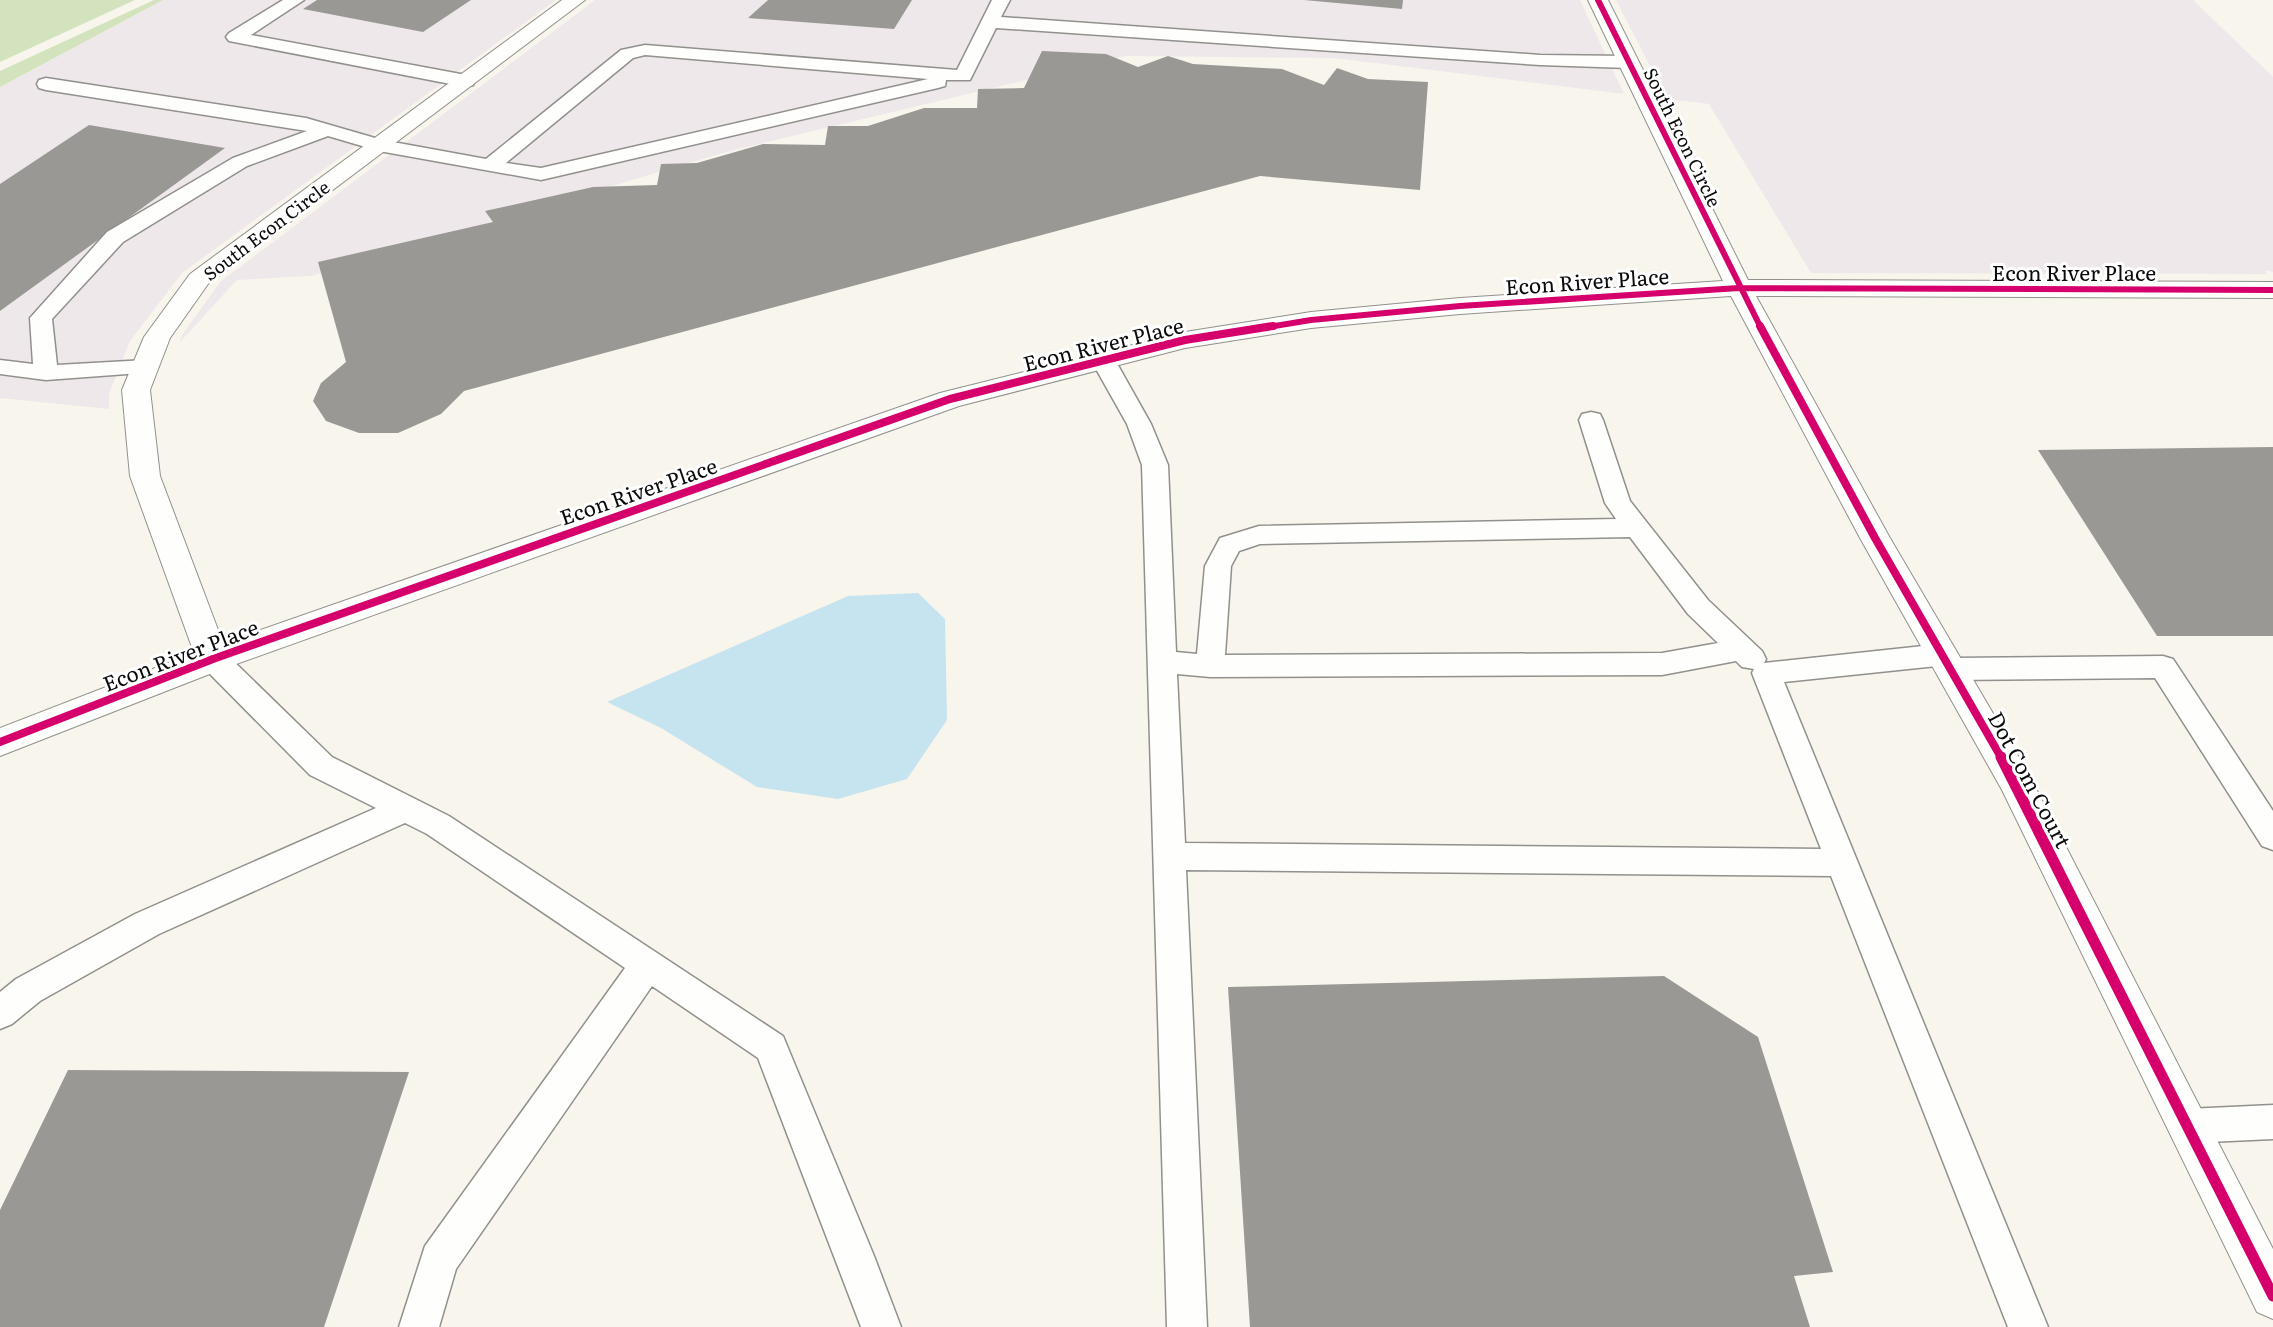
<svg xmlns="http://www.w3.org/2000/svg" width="2273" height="1327" font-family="Literata,serif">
  <rect width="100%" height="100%" fill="#f8f5ed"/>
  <path fill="#efe8eb" d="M 163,0 L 556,0 L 182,273 L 130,341 L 109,394 L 109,409 L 0,398 L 0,87 Z
    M 595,0 L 1580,0 L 1624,94 L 1335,58 L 1126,56 L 726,152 L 311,276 L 237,280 L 180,342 L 182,335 L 220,282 Z
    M 1616,0 L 2193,0 L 2273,77 L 2273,272 L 2265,270 L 2267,274 L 1811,273 L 1709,104 L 1667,99 Z"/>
  <path fill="#d3e3bd" d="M 0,0 L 135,0 L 0,62 Z
    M 154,0 L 163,0 L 0,87 L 0,71 Z"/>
  <path fill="#c6e3f0" d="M 918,593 L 945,619 L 947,720 L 907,779 L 838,799 L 757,787 L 661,728 L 607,702 L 848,596 Z"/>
  <path fill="#9a9894" d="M 317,0 L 471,0 L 423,32 L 303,9 Z
    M 768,0 L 912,0 L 894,29 L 748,18 Z
    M 1304,0 L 1403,0 L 1402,9 Z
    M 1042,51 L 1106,54 L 1138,67 L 1168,56 L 1193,64 L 1282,69 L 1324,85 L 1337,68 L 1368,79 L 1428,82 L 1420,190 L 1260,176 L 464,391 L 441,414 L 398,433 L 359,433 L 326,421 L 313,401 L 321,383 L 346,362 L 318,262 L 493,222 L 485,211 L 593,187 L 657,185 L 661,164 L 697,163 L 763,144 L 825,145 L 828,126 L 868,126 L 924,108 L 977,108 L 978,89 L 1024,88 Z
    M 89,125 L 225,148 L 0,311 L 0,184 Z
    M 2273,447 L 2273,636 L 2157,636 L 2038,450 Z
    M 1664,976 L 1758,1037 L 1833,1272 L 1794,1276 L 1810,1327 L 1250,1327 L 1228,987 Z
    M 68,1070 L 409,1072 L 324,1327 L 0,1327 L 0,1210 Z"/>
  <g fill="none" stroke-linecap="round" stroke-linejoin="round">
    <defs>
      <path id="service" d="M 283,0 L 304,0 L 251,35 L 466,75 L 473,77 L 475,81 L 473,85 L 466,87 L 229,41 L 226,37 L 229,33 Z
        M 992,0 L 1010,0 L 1001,17 L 1540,55 L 1628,56 L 1634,58 L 1637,62 L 1634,66 L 1628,68 L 1540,65 L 996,28 L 970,80 L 946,80 L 945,86 L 938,88 L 541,180 L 379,151 L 328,136 L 247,166 L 123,242 L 52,319 L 57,365 L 146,360 L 154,362 L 158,367 L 154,372 L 46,380 L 0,374 L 0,360 L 33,364 L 30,318 L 107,232 L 233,158 L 307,131 L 46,90 L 39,88 L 37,84 L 39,80 L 46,78 L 306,118 L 382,140 L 486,159 L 621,50 L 645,45 L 957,70 ZM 645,55 L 928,79 L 541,168 L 506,163 L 633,58 Z
        M 1103,353 L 1111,355 L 1115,360 L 1151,424 L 1168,465 L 1176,652 L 1197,654 L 1205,566 L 1220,538 L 1259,526 L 1616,519 L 1605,503 L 1579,420 L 1582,414 L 1591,412 L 1600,414 L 1603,420 L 1630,501 L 1708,600 L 1762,651 L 1766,659 L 1764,663 L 1942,644 L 1952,647 L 1956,655 L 1954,658 L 2163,656 L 2173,659 L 2273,811 L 2273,850 L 2262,846 L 2155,678 L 1950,680 L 1940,677 L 1936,669 L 1937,666 L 1784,682 L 2048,1327 L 2008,1327 L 1831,876 L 1186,870 L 1207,1327 L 1167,1327 L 1142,465 L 1127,424 L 1091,360 L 1095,355 ZM 1630,537 L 1688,614 L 1718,643 L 1662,653 L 1225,655 L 1231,566 L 1239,551 L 1260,544 ZM 1736,661 L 1742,667 L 1754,669 L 1752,673 L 1821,849 L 1185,843 L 1177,674 L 1210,677 L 1662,675 Z
        M 213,648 L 223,651 L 332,757 L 449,816 L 783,1036 L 874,1256 L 901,1327 L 861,1327 L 758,1058 L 652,986 L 456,1269 L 439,1327 L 399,1327 L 425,1246 L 625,968 L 427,834 L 405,823 L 159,934 L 40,1001 L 12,1024 L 0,1029 L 0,992 L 16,979 L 135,914 L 376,808 L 310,775 L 203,667 L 199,659 L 203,651 Z
        M 2273,1105 L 2273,1139 L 2187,1143 L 2174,1138 L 2169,1126 L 2174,1114 L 2187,1109 Z"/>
      <path id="minor" d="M 562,0 L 585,0 L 208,284 L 170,338 L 150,390 L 160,476 L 223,643 L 940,393 L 1185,332 L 1311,312 L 1460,298 L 1723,281 L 1588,0 L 1608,0 L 1748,280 L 2273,282 L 2273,298 L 1756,296 L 1890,538 L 2028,773 L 2273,1249 L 2273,1319 L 2257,1312 L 2002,790 L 1860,538 L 1731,296 L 1460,314 L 1311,328 L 1185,348 L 959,406 L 225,668 L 0,756 L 0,728 L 194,653 L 130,476 L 122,390 L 144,337 L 190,274 Z"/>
    </defs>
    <use href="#service" stroke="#91908c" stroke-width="3"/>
    <use href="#minor" stroke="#91908c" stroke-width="2"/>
    <use href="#service" fill="#fefefc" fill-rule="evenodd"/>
    <use href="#minor" fill="#fefefc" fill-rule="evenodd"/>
    <defs>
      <path id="cycleway-far2" d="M 1598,0 L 1761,328
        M 1263,328 L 1311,320 L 1460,306 L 1739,288 L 2273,290"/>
      <path id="cycleway-far1" d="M 1760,326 L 1875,538 L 2002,759
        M 0,742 L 213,659 L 950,399 L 1185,340 L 1273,326"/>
      <path id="cycleway" d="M 2001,757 L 2273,1296"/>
    </defs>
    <use href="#cycleway-far2" stroke="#fff" stroke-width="8"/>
    <use href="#cycleway-far1" stroke="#fff" stroke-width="12"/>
    <use href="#cycleway" stroke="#fff" stroke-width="15"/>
    <use href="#cycleway-far2" stroke="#d6006c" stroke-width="6"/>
    <use href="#cycleway-far1" stroke="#d6006c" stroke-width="8"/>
    <use href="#cycleway" stroke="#d6006c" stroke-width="11"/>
  </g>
  <g text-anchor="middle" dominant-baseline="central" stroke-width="6" stroke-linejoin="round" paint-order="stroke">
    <g font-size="18" fill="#0a0a0a" stroke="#fff">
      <text transform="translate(1683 137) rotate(64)">South Econ Circle</text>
      <text transform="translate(266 230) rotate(-37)">South Econ Circle</text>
    </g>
    <g font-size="21" fill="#0a0a0a" stroke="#fff">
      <text x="2074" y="271">Econ River Place</text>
      <text transform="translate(1587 280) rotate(-4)">Econ River Place</text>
      <text transform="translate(1103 343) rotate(-14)">Econ River Place</text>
      <text transform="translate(638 490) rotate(-19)">Econ River Place</text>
      <text transform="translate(180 654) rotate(-21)">Econ River Place</text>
      <text transform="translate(2031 779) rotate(62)">Dot Com Court</text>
    </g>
  </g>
</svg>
